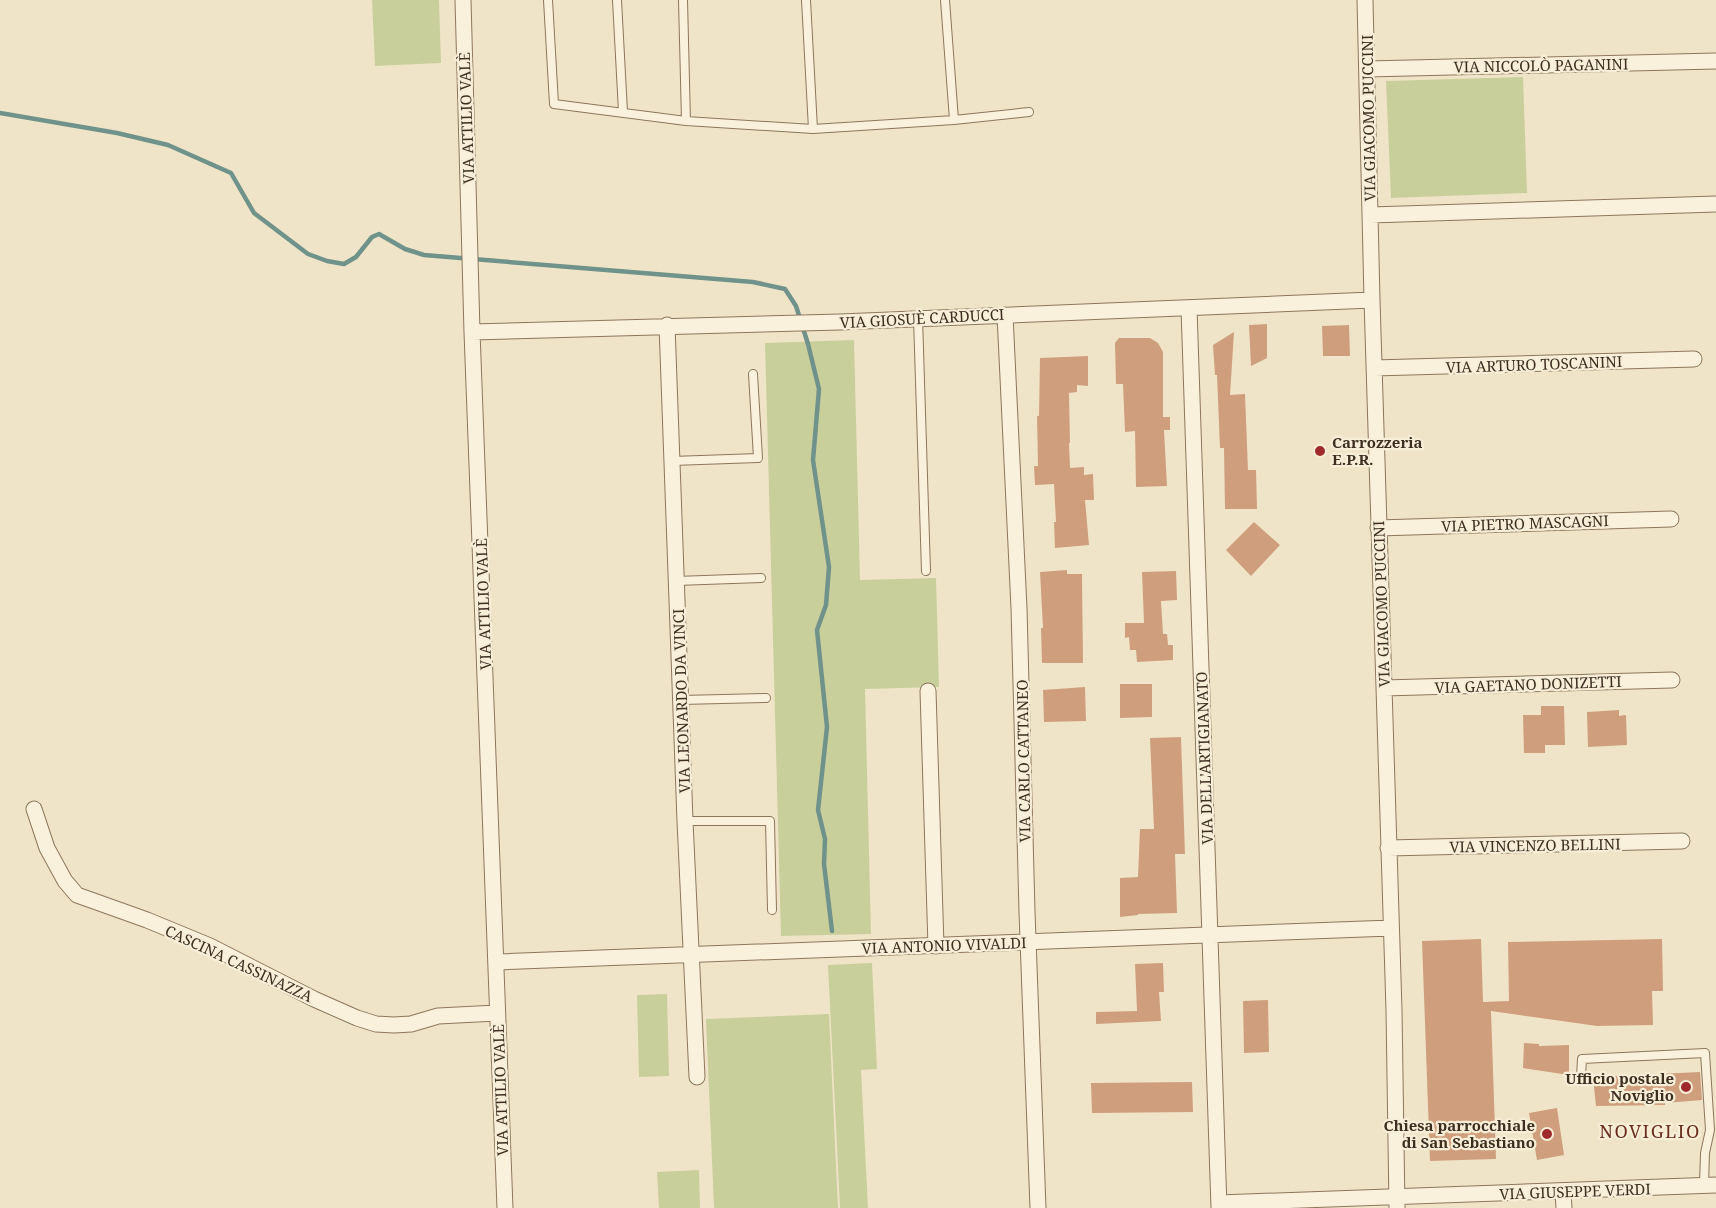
<svg xmlns="http://www.w3.org/2000/svg" width="1716" height="1208" font-family="'Noto Serif',serif">
  <rect width="100%" height="100%" fill="#f0e4c8"/>
  <path fill="#c9cf9b" d="M 372,0 L 439,0 L 441,63 L 375,66 Z
    M 1523,77 L 1527,193 L 1391,198 L 1386,81 Z
    M 854,340 L 860,580 L 936,578 L 939,687 L 865,689 L 871,934 L 781,936 L 765,343 Z
    M 872,963 L 877,1069 L 861,1070 L 868,1208 L 840,1208 L 828,965 Z
    M 667,994 L 669,1076 L 639,1077 L 637,995 Z
    M 829,1014 L 838,1208 L 714,1208 L 706,1019 Z
    M 699,1170 L 700,1208 L 659,1208 L 657,1172 Z"/>
  <g fill="none" stroke-linecap="round" stroke-linejoin="round">
    <path stroke="#6f938a" stroke-width="4.5" d="M 0,113 L 117,133 L 168,145 L 231,173 L 254,213 L 308,254 L 327,261 L 344,264 L 356,257 L 372,237 L 379,234 L 405,249 L 424,255 L 753,282 L 785,289 L 796,306 L 808,344 L 819,389 L 813,460 L 829,567 L 826,605 L 817,630 L 827,727 L 818,810 L 825,839 L 824,864 L 832,931"/>
  </g>
  <path fill="#cf9f7d" d="M 1267,324 L 1267,358 L 1251,366 L 1249,325 Z
    M 1349,325 L 1350,356 L 1323,356 L 1322,326 Z
    M 1234,332 L 1230,395 L 1245,394 L 1248,470 L 1256,470 L 1257,509 L 1225,509 L 1224,448 L 1220,448 L 1217,375 L 1215,375 L 1213,345 Z
    M 1119,338 L 1150,338 L 1158,343 L 1163,352 L 1163,417 L 1170,417 L 1170,430 L 1164,430 L 1167,486 L 1136,487 L 1135,431 L 1125,432 L 1123,384 L 1116,384 L 1115,343 Z
    M 1088,356 L 1088,386 L 1077,385 L 1077,392 L 1069,393 L 1070,443 L 1069,443 L 1070,468 L 1084,467 L 1084,475 L 1093,474 L 1094,500 L 1085,500 L 1089,545 L 1055,548 L 1054,522 L 1056,522 L 1054,484 L 1035,485 L 1034,466 L 1038,466 L 1037,416 L 1039,416 L 1040,358 Z
    M 1254,522 L 1280,545 L 1251,576 L 1226,550 Z
    M 1067,570 L 1067,574 L 1082,574 L 1083,663 L 1042,663 L 1041,628 L 1043,628 L 1040,572 Z
    M 1176,571 L 1177,600 L 1161,601 L 1163,634 L 1167,634 L 1168,645 L 1173,645 L 1173,660 L 1137,662 L 1136,650 L 1130,650 L 1129,637 L 1125,638 L 1125,623 L 1144,623 L 1142,572 Z
    M 1120,684 L 1152,684 L 1152,717 L 1120,718 Z
    M 1085,687 L 1086,721 L 1044,722 L 1043,690 Z
    M 1541,706 L 1564,706 L 1565,745 L 1545,745 L 1545,753 L 1524,753 L 1523,715 L 1541,715 Z
    M 1619,710 L 1619,716 L 1626,715 L 1627,745 L 1588,747 L 1587,712 Z
    M 1181,737 L 1185,854 L 1175,854 L 1177,913 L 1138,914 L 1138,915 L 1120,917 L 1120,878 L 1138,877 L 1140,829 L 1154,829 L 1150,738 Z
    M 1481,939 L 1483,1002 L 1509,1001 L 1508,942 L 1662,939 L 1663,991 L 1652,991 L 1653,1025 L 1597,1026 L 1491,1011 L 1496,1159 L 1430,1161 L 1422,941 Z
    M 1163,963 L 1164,992 L 1159,992 L 1161,1021 L 1096,1024 L 1096,1012 L 1137,1011 L 1135,964 Z
    M 1268,1000 L 1269,1052 L 1244,1053 L 1243,1001 Z
    M 1524,1043 L 1539,1044 L 1539,1046 L 1569,1045 L 1569,1075 L 1523,1068 Z
    M 1700,1072 L 1702,1100 L 1665,1103 L 1665,1105 L 1596,1106 L 1593,1077 Z
    M 1192,1082 L 1193,1112 L 1092,1113 L 1091,1083 Z
    M 1557,1108 L 1564,1155 L 1537,1160 L 1529,1113 Z"/>
  <g fill="none" stroke-linecap="round" stroke-linejoin="round">
    <defs>
      <path id="lane" d="M 548,0 L 554,104 L 686,121 L 813,129 L 954,120 L 1029,112
        M 617,0 L 623,112
        M 683,0 L 686,121
        M 806,0 L 813,129
        M 945,0 L 954,120
        M 918,318 L 926,571
        M 672,461 L 758,458 L 753,374
        M 676,581 L 761,578
        M 681,700 L 766,698
        M 685,821 L 770,821 L 772,910
        M 1581,1077 L 1582,1059 L 1705,1053 L 1710,1130 L 1705,1153 L 1704,1185"/>
      <path id="street" d="M 463,0 L 472,332 L 505,1208
        M 1365,0 L 1372,300 L 1394,1010 L 1397,1208
        M 1367,69 L 1716,61
        M 1371,215 L 1716,204
        M 1189,308 L 1219,1208
        M 1005,315 L 1019,608 L 1027,912 L 1038,1208
        M 667,325 L 685,821 L 697,1077
        M 472,332 L 840,322 L 1372,300
        M 1374,368 L 1694,359
        M 1378,528 L 1671,519
        M 1384,688 L 1672,680
        M 928,691 L 936,946
        M 34,809 L 47,848 L 65,881 L 77,895 L 147,920 L 210,946 L 314,999 L 357,1018 L 376,1024 L 394,1025 L 411,1024 L 438,1016 L 497,1013
        M 1388,848 L 1682,841
        M 496,962 L 1391,928
        M 1563,1191 L 1564,1208
        M 1219,1203 L 1716,1185"/>
    </defs>
    <use href="#lane" stroke="#8d765c" stroke-width="10"/>
    <use href="#street" stroke="#8d765c" stroke-width="17"/>
    <use href="#lane" stroke="#faf1dc" stroke-width="8"/>
    <use href="#street" stroke="#faf1dc" stroke-width="15"/>
  </g>
  <g fill="#9e2a2b" stroke="#f7eed8" stroke-width="2">
    <circle cx="1320" cy="451" r="6"/>
    <circle cx="1686" cy="1087" r="6"/>
    <circle cx="1547" cy="1134" r="6"/>
  </g>
  <g text-anchor="middle" dominant-baseline="central" stroke-width="4.5" stroke-linejoin="round" paint-order="stroke">
    <g font-size="15" fill="#3d2e20" stroke="#f7eed8">
      <text transform="translate(1541 65) rotate(-1)">VIA NICCOLÒ PAGANINI</text>
      <text transform="translate(466 118) rotate(-92)">VIA ATTILIO VALÈ</text>
      <text transform="translate(1368 118) rotate(-91)">VIA GIACOMO PUCCINI</text>
      <text transform="translate(922 318) rotate(-3)">VIA GIOSUÈ CARDUCCI</text>
      <text transform="translate(1534 364) rotate(-2)">VIA ARTURO TOSCANINI</text>
      <text transform="translate(1525 523) rotate(-2)">VIA PIETRO MASCAGNI</text>
      <text transform="translate(483 604) rotate(-92)">VIA ATTILIO VALÈ</text>
      <text transform="translate(1381 604) rotate(-92)">VIA GIACOMO PUCCINI</text>
      <text transform="translate(1528 684) rotate(-2)">VIA GAETANO DONIZETTI</text>
      <text transform="translate(681 701) rotate(-92)">VIA LEONARDO DA VINCI</text>
      <text transform="translate(1204 758) rotate(-92)">VIA DELL'ARTIGIANATO</text>
      <text transform="translate(1023 761) rotate(-91)">VIA CARLO CATTANEO</text>
      <text transform="translate(1535 845) rotate(-1)">VIA VINCENZO BELLINI</text>
      <text transform="translate(944 945) rotate(-2)">VIA ANTONIO VIVALDI</text>
      <text transform="translate(239 963) rotate(25)">CASCINA CASSINAZZA</text>
      <text transform="translate(500 1090) rotate(-92)">VIA ATTILIO VALÈ</text>
      <text transform="translate(1575 1191) rotate(-2)">VIA GIUSEPPE VERDI</text>
    </g>
    <g font-size="15" font-weight="bold" fill="#3d2e20" stroke="#f7eed8" text-anchor="end">
      <text x="1332" y="442" text-anchor="start">Carrozzeria<tspan x="1332" dy="17">E.P.R.</tspan></text>
      <text x="1674" y="1078">Ufficio postale<tspan x="1674" dy="17">Noviglio</tspan></text>
      <text x="1535" y="1125">Chiesa parrocchiale<tspan x="1535" dy="17">di San Sebastiano</tspan></text>
    </g>
    <g font-size="18" letter-spacing="1.5" fill="#6b2e1e" stroke="#f7eed8">
      <text x="1650" y="1131">NOVIGLIO</text>
    </g>
  </g>
</svg>
